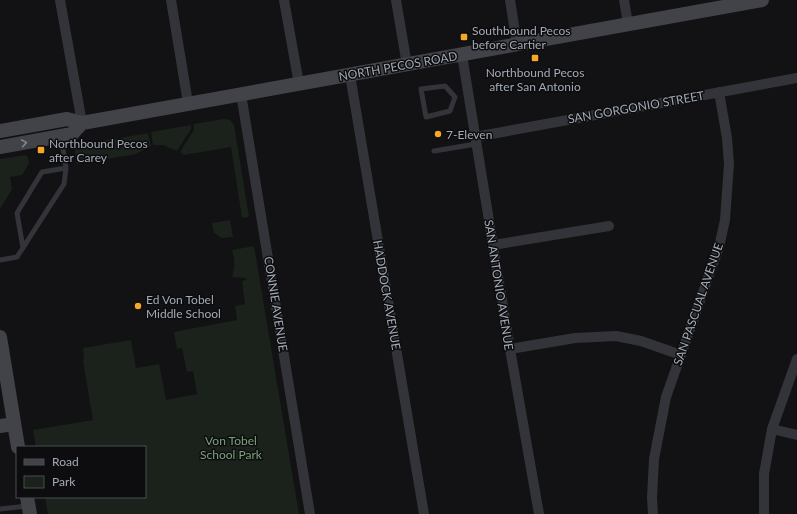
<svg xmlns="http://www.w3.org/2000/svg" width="797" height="514" font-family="Lato,sans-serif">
  <rect width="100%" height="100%" fill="#121214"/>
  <path fill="#1a221b" d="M 224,119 L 230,120 L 234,125 L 249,217 L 242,218 L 231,147 L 184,155 L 180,152 L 194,130 L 194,124 Z
    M 191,125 L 191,129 L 177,151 L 163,145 L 153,145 L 151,132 Z
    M 148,133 L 151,146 L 136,154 L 77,164 L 74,146 Z
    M 27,155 L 29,163 L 22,175 L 10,177 L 12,189 L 0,209 L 0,159 Z
    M 230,220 L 233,237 L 222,238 L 214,233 L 212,223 Z
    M 254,246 L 299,514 L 48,514 L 45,497 L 145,497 L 145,447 L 36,447 L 33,430 L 93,420 L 83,361 L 84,359 L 83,348 L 131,340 L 136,368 L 159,364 L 166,400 L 197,394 L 193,371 L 187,372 L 182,348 L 177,349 L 174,332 L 237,320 L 235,306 L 245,304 L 242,281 L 246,280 L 246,278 L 232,277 C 235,267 235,260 232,250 Z"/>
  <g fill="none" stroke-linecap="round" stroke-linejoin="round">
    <path stroke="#333439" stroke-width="5" d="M 445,86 L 455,97 L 450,111 L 426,117 L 421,89 Z
      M 434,151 L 476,144
      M 23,248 L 17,213 L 42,172 L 66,168
      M 0,260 L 17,257 L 64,184 L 66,168 L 61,136
      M 0,509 L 27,506"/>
    <path stroke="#333439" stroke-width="10" d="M 60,0 L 82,123
      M 171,0 L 188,103
      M 284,0 L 299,84
      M 396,0 L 407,65
      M 510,0 L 517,44
      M 624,0 L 628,24
      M 462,55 L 510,349 L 539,514
      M 350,75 L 424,514
      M 241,94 L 310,514
      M 475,137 L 797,78
      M 493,245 L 609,226
      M 510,349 L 575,338 L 616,336 L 641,341 L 681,355
      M 772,429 L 797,435
      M 653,514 L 652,498 L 654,459 L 666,397 L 719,247 L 725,220 L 729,164 L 727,138 L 719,92
      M 764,514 L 764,474 L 772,429 L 797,359"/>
    <path stroke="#414349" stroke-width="14" d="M 0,131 L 67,119 L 82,123 L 762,0
      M 0,147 L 72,134 L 82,123
      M 0,337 L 18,447
      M 0,426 L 14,424
      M 27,497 L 30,514"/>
  </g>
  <defs><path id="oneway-chevron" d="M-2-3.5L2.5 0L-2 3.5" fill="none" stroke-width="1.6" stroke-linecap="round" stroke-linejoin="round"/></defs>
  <use stroke="#81868f" href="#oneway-chevron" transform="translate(24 143) rotate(-10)"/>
  <g fill="#f6a728" stroke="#0d0d0f" stroke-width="1.5">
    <rect x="460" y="33" width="8" height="8" rx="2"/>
    <rect x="531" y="54" width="8" height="8" rx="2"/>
    <circle cx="438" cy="134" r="4"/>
    <rect x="37" y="146" width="8" height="8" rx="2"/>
    <circle cx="138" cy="306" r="4"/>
  </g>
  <g text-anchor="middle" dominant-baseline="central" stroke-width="3" stroke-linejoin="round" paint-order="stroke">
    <g font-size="12" fill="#a3aab5" stroke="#0d0d0f" text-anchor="start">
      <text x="472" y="30">Southbound Pecos<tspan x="472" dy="14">before Cartier</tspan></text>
      <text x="535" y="72" text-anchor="middle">Northbound Pecos<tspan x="535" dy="14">after San Antonio</tspan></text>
      <text x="446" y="134">7-Eleven</text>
      <text x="49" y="143">Northbound Pecos<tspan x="49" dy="14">after Carey</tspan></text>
      <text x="146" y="299">Ed Von Tobel<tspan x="146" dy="14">Middle School</tspan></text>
    </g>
    <g font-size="12" fill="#a3aab5" stroke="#0d0d0f">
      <text transform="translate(398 66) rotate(-10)">NORTH PECOS ROAD</text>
      <text transform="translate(636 107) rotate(-10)">SAN GORGONIO STREET</text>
      <text transform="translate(499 285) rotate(81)">SAN ANTONIO AVENUE</text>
      <text transform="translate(387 295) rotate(80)">HADDOCK AVENUE</text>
      <text transform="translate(276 304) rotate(81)">CONNIE AVENUE</text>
      <text transform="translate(698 304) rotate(-71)">SAN PASCUAL AVENUE</text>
    </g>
    <g font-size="12" fill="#7aa17a" stroke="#0d0d0f">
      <text x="231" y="440">Von Tobel<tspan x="231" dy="14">School Park</tspan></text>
    </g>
  </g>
  <rect x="16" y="446" width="130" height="52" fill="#0d0d0f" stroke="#494c51"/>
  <rect x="24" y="459" width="20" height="6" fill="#414349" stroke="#494c51"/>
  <text x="52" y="466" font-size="12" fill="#a3aab5">Road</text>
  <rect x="24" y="476" width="20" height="12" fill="#1a221b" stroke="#494c51"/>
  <text x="52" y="486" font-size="12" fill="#a3aab5">Park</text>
</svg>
